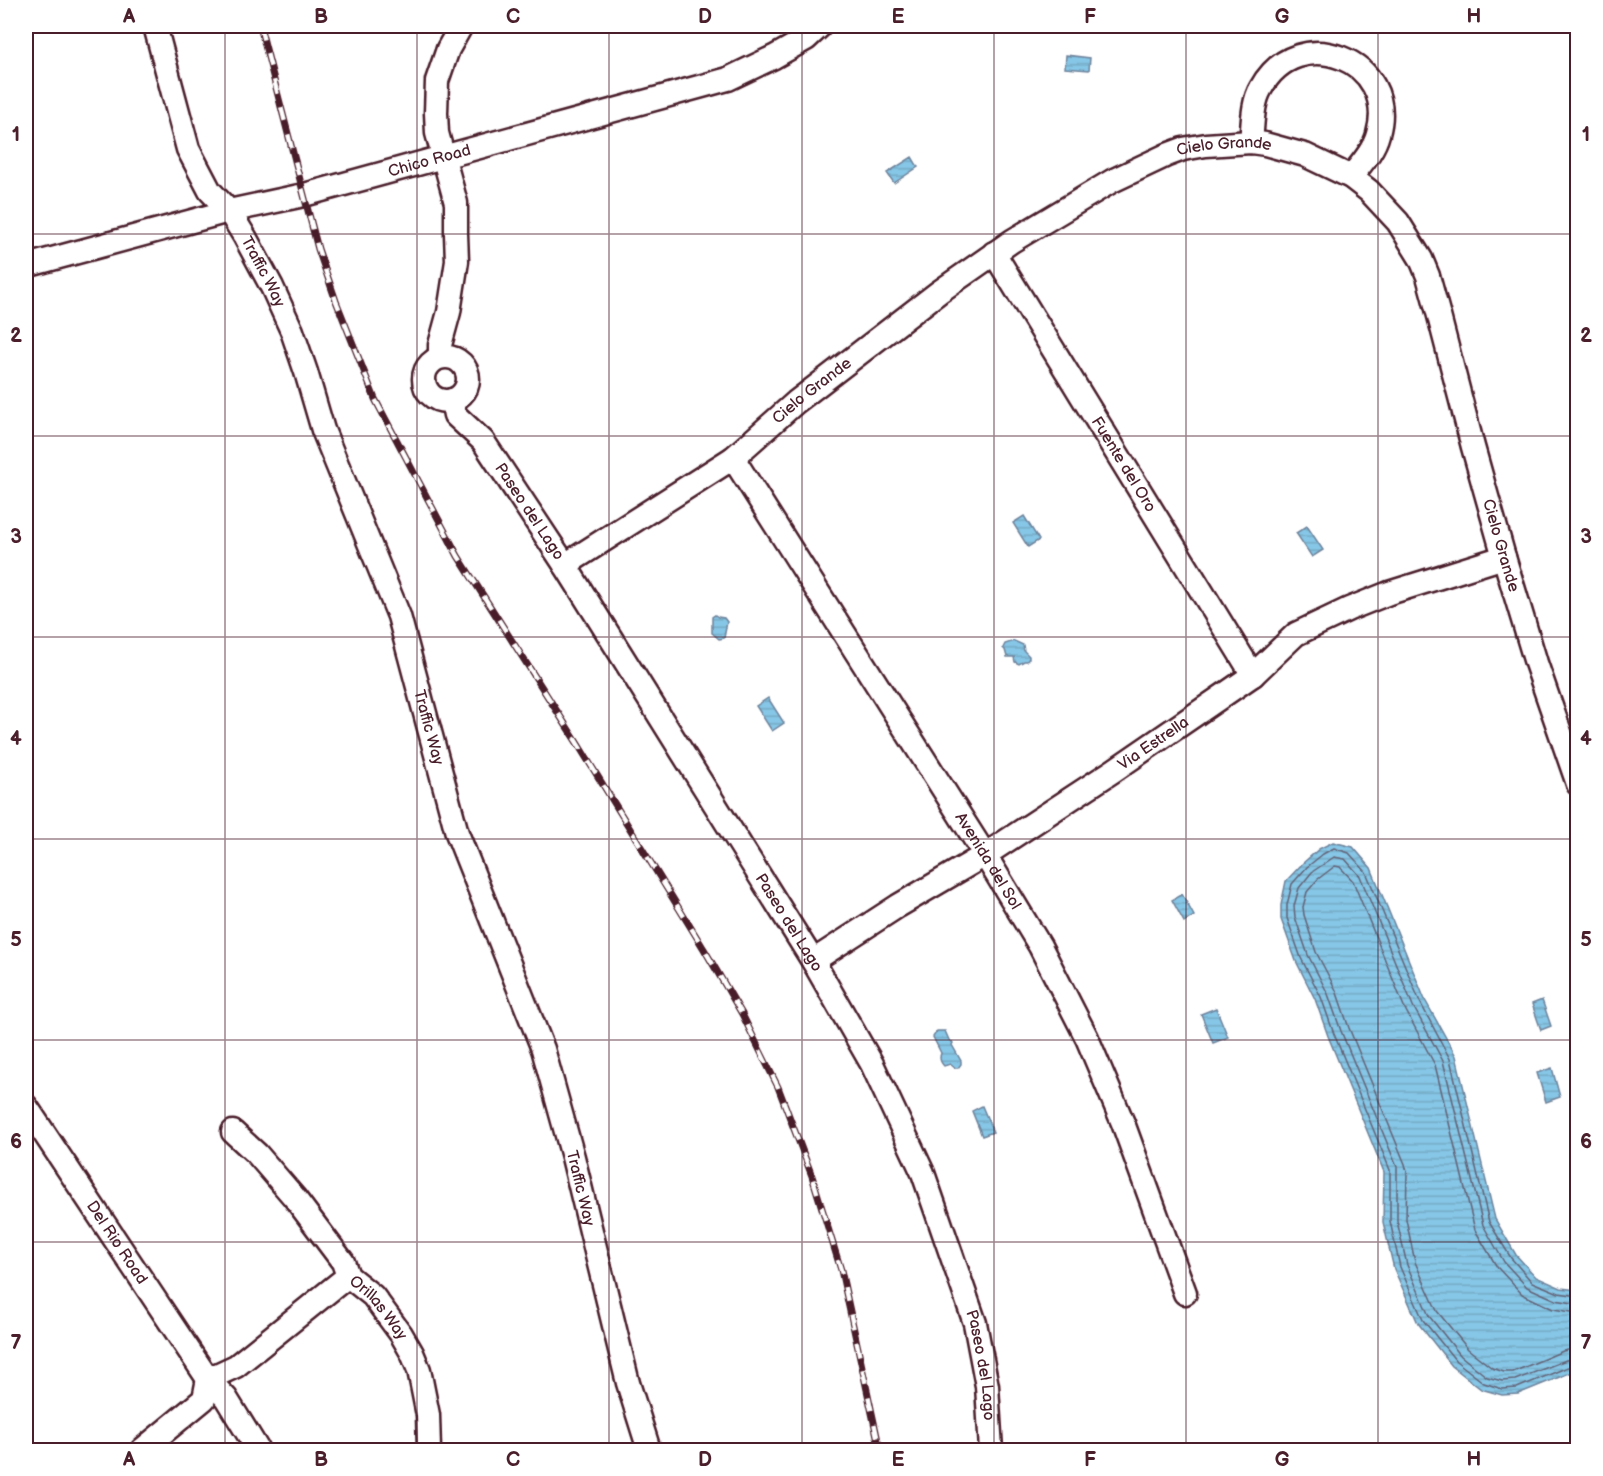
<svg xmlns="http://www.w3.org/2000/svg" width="1603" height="1476" font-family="'Balsamiq Sans',sans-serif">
  <defs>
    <pattern id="water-rules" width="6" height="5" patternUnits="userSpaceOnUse" patternTransform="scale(1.5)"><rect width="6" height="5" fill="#86c6e6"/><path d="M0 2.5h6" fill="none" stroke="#75aac5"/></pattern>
  </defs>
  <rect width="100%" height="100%" fill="#fff"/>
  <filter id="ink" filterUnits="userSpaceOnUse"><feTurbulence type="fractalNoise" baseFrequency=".0167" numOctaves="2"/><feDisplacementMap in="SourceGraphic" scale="12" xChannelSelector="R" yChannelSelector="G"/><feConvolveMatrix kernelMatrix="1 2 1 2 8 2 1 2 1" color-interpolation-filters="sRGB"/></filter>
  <g filter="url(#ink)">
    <path fill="url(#water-rules)" stroke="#6e839b" stroke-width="1.5" d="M 1066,55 L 1090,58 L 1089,70 L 1065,68 Z
      M 912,157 L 918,167 L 894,183 L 887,173 Z
      M 1024,516 L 1039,540 L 1028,547 L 1013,523 Z
      M 1307,526 L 1323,550 L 1312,557 L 1296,533 Z
      M 715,615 L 718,617 L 724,618 L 727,622 L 724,638 L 719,639 L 712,633 L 712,617 Z
      M 1014,641 L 1023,645 L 1024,651 L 1029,656 L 1029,658 L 1027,661 L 1024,661 L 1019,664 L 1015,662 L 1014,657 L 1007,657 L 1005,650 L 1003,648 L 1005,644 Z
      M 768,698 L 784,723 L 772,731 L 756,706 Z
      M 1333,842 L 1353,847 L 1371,868 L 1425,1000 L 1456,1056 L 1495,1219 L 1516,1255 L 1536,1277 L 1561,1288 L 1577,1290 L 1577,1370 L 1518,1394 L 1502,1395 L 1481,1389 L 1452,1366 L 1418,1323 L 1394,1269 L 1383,1222 L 1384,1172 L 1328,1036 L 1315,999 L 1296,961 L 1281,919 L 1281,905 L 1286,881 L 1303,863 L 1319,849 Z
      M 1182,894 L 1194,916 L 1184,922 L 1172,900 Z
      M 1542,1000 L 1551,1026 L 1541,1030 L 1532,1004 Z
      M 1216,1008 L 1228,1037 L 1213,1043 L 1201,1014 Z
      M 937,1031 L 945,1031 L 949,1040 L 953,1043 L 952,1045 L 961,1061 L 961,1064 L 958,1068 L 955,1068 L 950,1064 L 944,1066 C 940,1062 939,1058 941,1053 L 933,1037 Z
      M 1552,1068 L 1560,1097 L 1546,1102 L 1537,1073 Z
      M 982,1106 L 993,1132 L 982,1136 L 972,1111 Z"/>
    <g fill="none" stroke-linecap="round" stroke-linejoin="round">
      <path stroke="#626276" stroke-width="1.5" d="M 1578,1296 L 1559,1293 L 1532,1282 L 1511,1258 L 1489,1222 L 1450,1059 L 1420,1002 L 1366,872 L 1349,853 L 1334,848 L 1323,854 L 1307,867 L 1292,884 L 1287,905 L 1287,918 L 1301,958 L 1321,997 L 1334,1034 L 1390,1170 L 1390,1221 L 1400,1267 L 1423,1320 L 1456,1361 L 1484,1383 L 1502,1389 L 1517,1388 L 1568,1367 L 1578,1365
        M 1578,1304 L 1556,1300 L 1527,1287 L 1504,1262 L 1483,1225 L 1443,1061 L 1413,1006 L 1360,876 L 1345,859 L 1334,857 L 1312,872 L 1299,888 L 1294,906 L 1295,917 L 1308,955 L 1328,994 L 1341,1031 L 1397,1167 L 1397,1221 L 1407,1265 L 1429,1316 L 1461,1356 L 1487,1377 L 1502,1381 L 1515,1380 L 1566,1360 L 1578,1357
        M 1578,1313 L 1553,1309 L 1522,1294 L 1497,1267 L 1475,1230 L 1435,1065 L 1405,1009 L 1353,881 L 1340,867 L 1335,866 L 1318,879 L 1307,892 L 1303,907 L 1304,915 L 1316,952 L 1336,990 L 1349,1028 L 1405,1164 L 1407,1172 L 1406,1219 L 1415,1262 L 1437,1311 L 1468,1349 L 1492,1368 L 1504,1372 L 1513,1372 L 1563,1351 L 1578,1348"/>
      <defs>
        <g id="minor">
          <path id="s1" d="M 155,26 L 188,149 L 210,191 L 229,211 L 245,237 L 272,287 L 292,331 L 306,372 L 323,430 L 399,616 L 457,833 L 543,1049 L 573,1157 L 628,1383 L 649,1450"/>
          <path d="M 1251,142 C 1253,125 1252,103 1261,88 C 1298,20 1399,60 1378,134 C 1374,150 1361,164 1351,177"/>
          <path id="s2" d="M 994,253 L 1253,675"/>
          <path id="s3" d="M 26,266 L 229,211 L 304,195 L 728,79 L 774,57 L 806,39 L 820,26"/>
          <path d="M 440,357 L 440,345 L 449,312 L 457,261 L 456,234 L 456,203 L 437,133 L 436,113 L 437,81 L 448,49 L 461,26"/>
          <circle cx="446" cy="379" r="22"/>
          <path id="s4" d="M 452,400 L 455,415 L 483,441 L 565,565 L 813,961 L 872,1064 L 923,1173 L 975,1323 L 987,1386 L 991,1450"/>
          <path id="s5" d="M 733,458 L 985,855 L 1040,946 L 1087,1038 L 1123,1123 L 1185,1293"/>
          <path id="s6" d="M 565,565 L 733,458 L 796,402 L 939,292 L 1012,241 L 1112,181 L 1167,155 L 1183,149 L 1206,145 L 1251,142 L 1265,144 L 1305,155 L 1351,177 L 1369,191 L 1398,222 L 1421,259 L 1428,276 L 1439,316 L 1473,447 L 1504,557 L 1536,663 L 1578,784"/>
          <path id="s7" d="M 813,961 L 898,906 L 985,855 L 1113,771 L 1253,675 L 1296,634 L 1349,609 L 1389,593 L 1504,557"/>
          <path id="s8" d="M 26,1106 L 208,1379 L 226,1398 L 258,1450"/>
          <path id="s9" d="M 233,1132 L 257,1154 L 294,1197 L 343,1262 L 348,1276 L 373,1296 L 401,1334 L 412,1353 L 419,1370 L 428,1415 L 429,1450"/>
          <path d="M 208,1379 L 236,1366 L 348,1276"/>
          <path d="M 142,1450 L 204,1399 L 208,1379"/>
        </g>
      </defs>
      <use href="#minor" stroke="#4a1f2b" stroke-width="27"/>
      <use href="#minor" stroke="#fff" stroke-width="22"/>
      <defs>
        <path id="rail" d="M 260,26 L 318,249 L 336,301 L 375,399 L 458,556 L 576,741 L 704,949 L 742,1014 L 778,1087 L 812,1176 L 841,1270 L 880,1450"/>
      </defs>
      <use href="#rail" stroke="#4a1f2b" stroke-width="7"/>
      <use href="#rail" stroke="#fff" stroke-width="4.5" stroke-dasharray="14" stroke-linecap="butt"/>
    </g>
  </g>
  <path fill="none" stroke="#4a1f2b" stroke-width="1.5" stroke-opacity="0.55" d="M 225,26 L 225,1450M 417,26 L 417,1450M 609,26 L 609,1450M 802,26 L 802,1450M 994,26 L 994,1450M 1186,26 L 1186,1450M 1378,26 L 1378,1450M 26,234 L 1578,234M 26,436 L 1578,436M 26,637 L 1578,637M 26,839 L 1578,839M 26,1040 L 1578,1040M 26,1242 L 1578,1242"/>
  <g text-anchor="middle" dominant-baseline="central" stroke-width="6" stroke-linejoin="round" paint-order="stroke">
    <g font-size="16" fill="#4a1f2b" stroke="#fff">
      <text stroke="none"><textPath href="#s6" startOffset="789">Cielo Grande</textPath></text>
      <text stroke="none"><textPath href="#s3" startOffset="417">Chico Road</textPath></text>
      <text stroke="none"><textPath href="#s1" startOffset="272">Traffic Way</textPath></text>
      <text stroke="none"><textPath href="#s6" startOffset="303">Cielo Grande</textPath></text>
      <text stroke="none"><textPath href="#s2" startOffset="248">Fuente del Oro</textPath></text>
      <text stroke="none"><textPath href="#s4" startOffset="138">Paseo del Lago</textPath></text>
      <text stroke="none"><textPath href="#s6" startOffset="1329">Cielo Grande</textPath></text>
      <text stroke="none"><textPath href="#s1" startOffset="758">Traffic Way</textPath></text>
      <text stroke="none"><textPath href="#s7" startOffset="404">Via Estrella</textPath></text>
      <text stroke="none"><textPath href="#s5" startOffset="477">Avenida del Sol</textPath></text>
      <text stroke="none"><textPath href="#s4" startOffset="624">Paseo del Lago</textPath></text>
      <text stroke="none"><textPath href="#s1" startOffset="1244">Traffic Way</textPath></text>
      <text stroke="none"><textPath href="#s8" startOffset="164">Del Rio Road</textPath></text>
      <text stroke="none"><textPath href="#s9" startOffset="230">Orillas Way</textPath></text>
      <text stroke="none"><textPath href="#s4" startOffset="1110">Paseo del Lago</textPath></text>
    </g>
  </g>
  <rect width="1603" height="1476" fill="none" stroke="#fff" stroke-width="66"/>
  <rect x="33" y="33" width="1537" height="1410" fill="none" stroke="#4a1f2b" stroke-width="2"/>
  <g font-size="20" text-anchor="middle" font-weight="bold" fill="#4a1f2b">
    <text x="129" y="23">A</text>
    <text x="321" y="23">B</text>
    <text x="513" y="23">C</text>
    <text x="705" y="23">D</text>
    <text x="898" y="23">E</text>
    <text x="1090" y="23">F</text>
    <text x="1282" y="23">G</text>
    <text x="1474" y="23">H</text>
    <text x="16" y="141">1</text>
    <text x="1586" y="141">1</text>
    <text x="16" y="342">2</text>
    <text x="1586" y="342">2</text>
    <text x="16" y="543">3</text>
    <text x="1586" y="543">3</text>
    <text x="16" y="745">4</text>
    <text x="1586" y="745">4</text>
    <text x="16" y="946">5</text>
    <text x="1586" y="946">5</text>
    <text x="16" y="1148">6</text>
    <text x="1586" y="1148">6</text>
    <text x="16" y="1349">7</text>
    <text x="1586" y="1349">7</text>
    <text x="129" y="1466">A</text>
    <text x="321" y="1466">B</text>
    <text x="513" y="1466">C</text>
    <text x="705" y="1466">D</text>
    <text x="898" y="1466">E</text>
    <text x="1090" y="1466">F</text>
    <text x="1282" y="1466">G</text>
    <text x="1474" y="1466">H</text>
  </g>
</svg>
